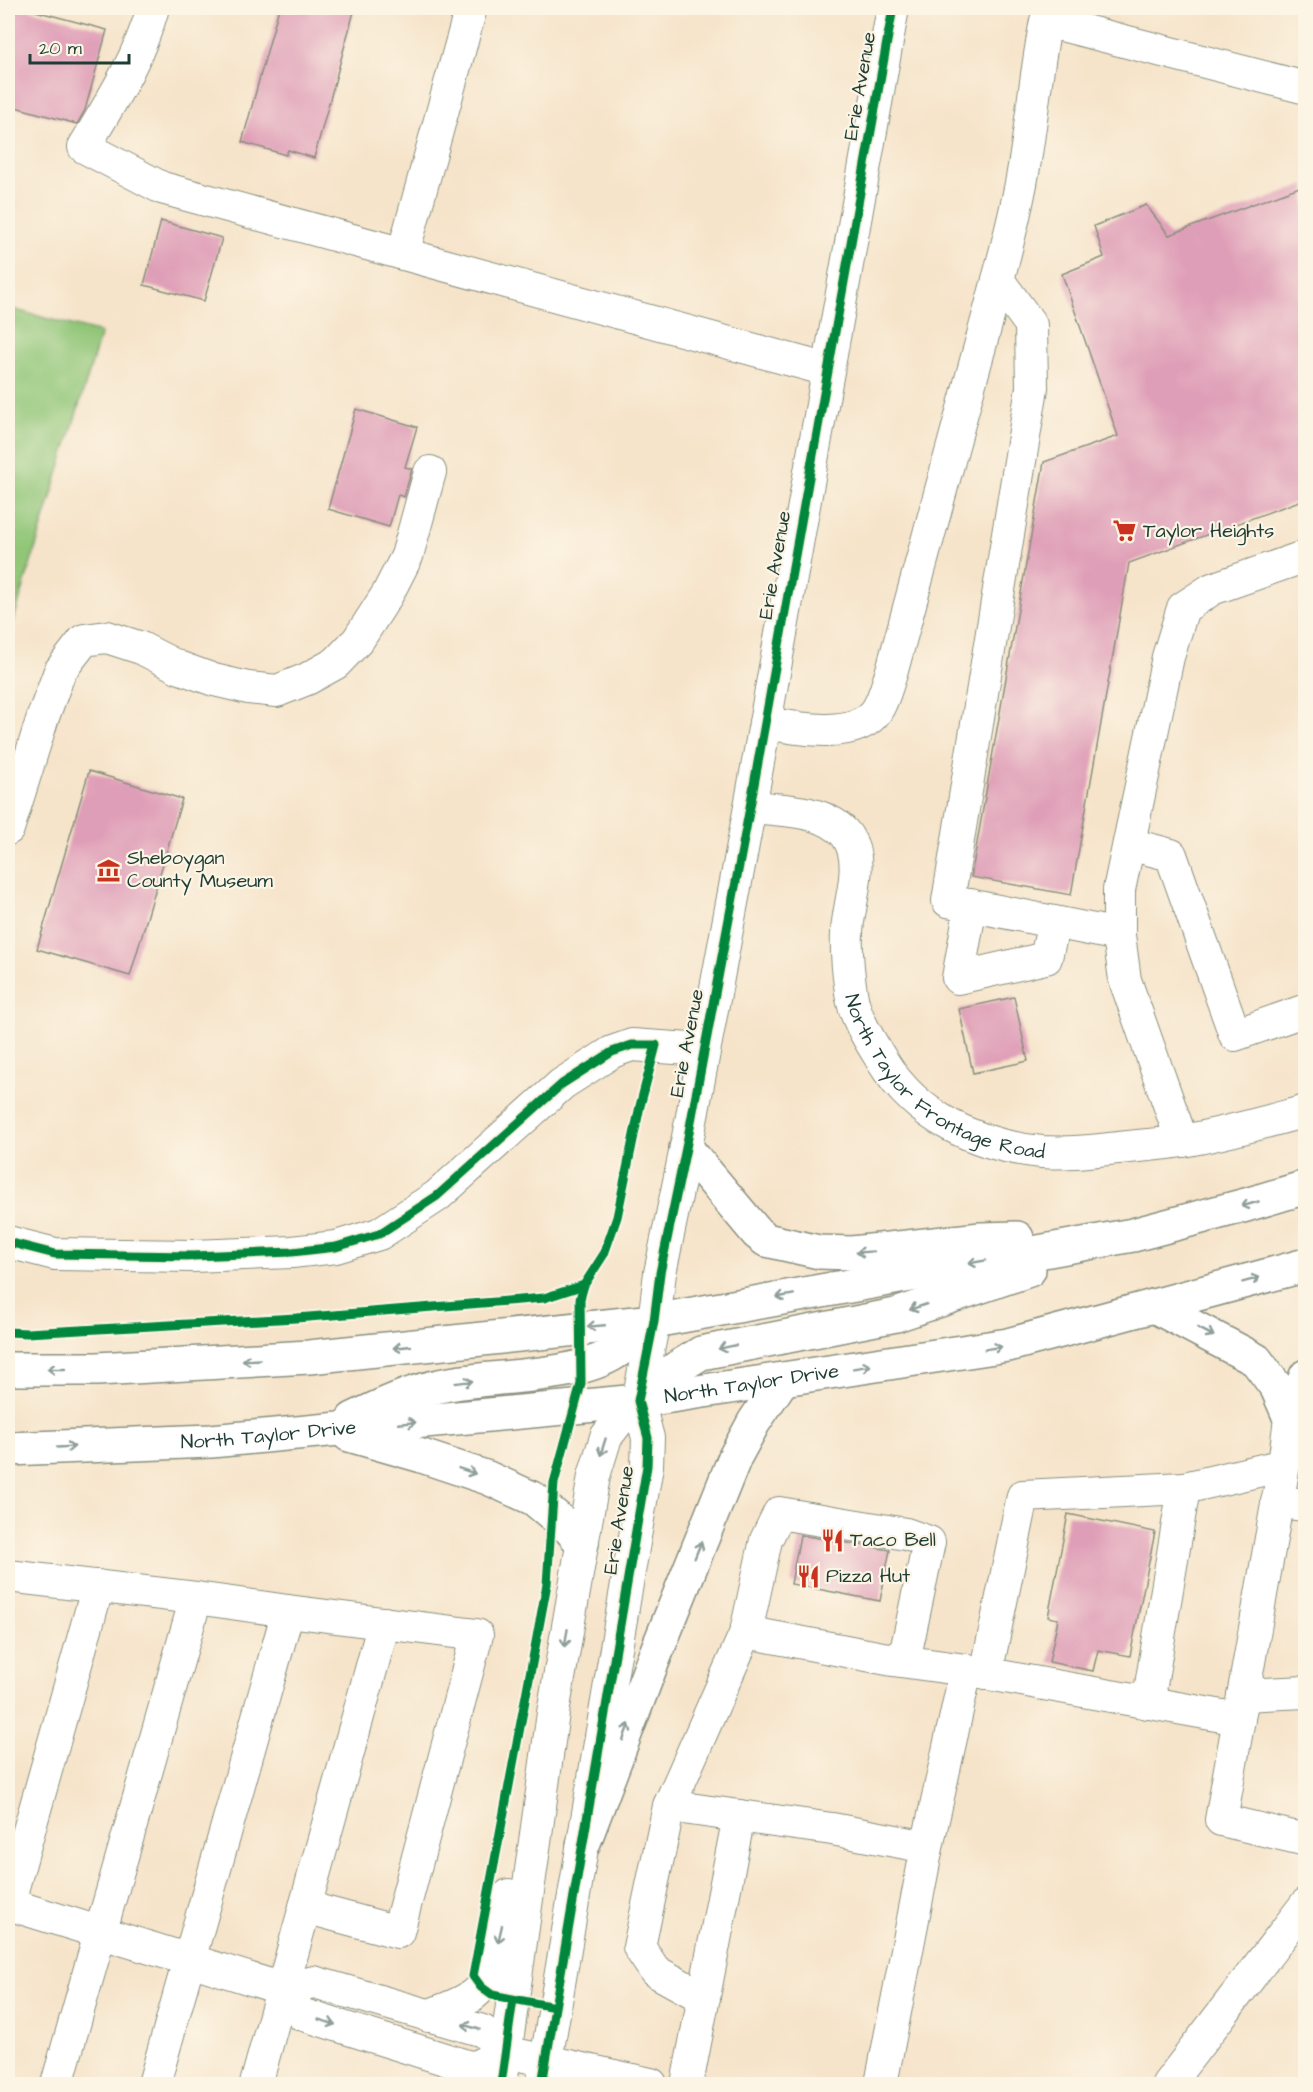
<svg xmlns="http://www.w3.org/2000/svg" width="1313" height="2092" font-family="'Architects Daughter',sans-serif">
  <rect width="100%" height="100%" fill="#fcf5e5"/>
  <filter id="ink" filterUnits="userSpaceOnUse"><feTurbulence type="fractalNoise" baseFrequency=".0167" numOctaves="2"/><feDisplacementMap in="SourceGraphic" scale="12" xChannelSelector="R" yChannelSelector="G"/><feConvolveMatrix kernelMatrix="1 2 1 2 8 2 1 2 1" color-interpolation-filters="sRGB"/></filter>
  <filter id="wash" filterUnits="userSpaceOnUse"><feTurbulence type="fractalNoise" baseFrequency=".008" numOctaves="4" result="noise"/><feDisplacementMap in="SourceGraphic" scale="24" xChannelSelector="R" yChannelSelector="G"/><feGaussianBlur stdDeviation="1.35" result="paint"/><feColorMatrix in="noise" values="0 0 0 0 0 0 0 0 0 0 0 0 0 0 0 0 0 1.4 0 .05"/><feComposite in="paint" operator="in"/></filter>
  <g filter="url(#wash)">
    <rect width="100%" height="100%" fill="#f6e4ca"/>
    <path fill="#91c678" stroke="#588256" stroke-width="1.5" d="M 8,308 L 101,333 L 8,638 Z"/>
    <g id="blocks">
      <path fill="#df9eb7" d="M 8,8 L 24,8 L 107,30 L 85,110 L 77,124 L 8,105 Z
        M 279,8 L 355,8 L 314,158 L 288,150 L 286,155 L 242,142 Z
        M 1305,185 L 1305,499 L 1129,563 L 1071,895 L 971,877 L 1044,462 L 1118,436 L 1062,274 L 1104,257 L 1094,226 L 1146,205 L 1169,235 Z
        M 161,221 L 222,238 L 204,301 L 144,285 Z
        M 356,409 L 417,427 L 405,467 L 412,469 L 404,497 L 398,495 L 389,527 L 328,509 Z
        M 89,771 L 182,799 L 130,976 L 37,949 Z
        M 1014,997 L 1028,1061 L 973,1073 L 959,1009 Z
        M 1068,1514 L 1155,1532 L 1130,1656 L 1098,1650 L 1093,1671 L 1049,1662 L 1058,1619 L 1048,1617 Z
        M 800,1535 L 890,1550 L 880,1601 L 791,1584 Z"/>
    </g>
  </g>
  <g filter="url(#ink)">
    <use href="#blocks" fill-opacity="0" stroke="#8a907f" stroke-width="1.5"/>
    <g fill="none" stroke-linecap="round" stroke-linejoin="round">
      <defs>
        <g id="minor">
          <path d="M 153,8 C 139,58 111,102 84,147 L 162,188 L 828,370"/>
          <path d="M 403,254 L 471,8"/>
          <path d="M 998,280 C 1009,238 1020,196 1026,154 C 1033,109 1037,65 1046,21 L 1306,88"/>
          <path d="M 765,723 C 794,728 857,741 877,710 C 884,699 887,685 891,674 L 998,280 L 1031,325 L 1032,388 L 948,901 L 1119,935"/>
          <path id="s1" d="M 750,807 C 780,810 827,809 847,836 C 866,864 848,902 847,933 C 846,953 848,972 851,992 C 854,1017 870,1041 883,1062 C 917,1118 978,1146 1042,1152 C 1071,1154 1100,1150 1128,1147 C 1146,1145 1164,1144 1182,1141 C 1224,1134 1265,1122 1306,1111"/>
          <path d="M 8,829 L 43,717 L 60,671 L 84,640 L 107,637 L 141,648 L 178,667 L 214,680 L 248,688 L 277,691 L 307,679 L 336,663 L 358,640 L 387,595 L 407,556 L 430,472"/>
          <path d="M 1129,844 L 1171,855 L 1235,1035 L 1306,1010"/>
          <path d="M 971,905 L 958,978 L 1046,958 L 1054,922"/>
          <path d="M 1182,1141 L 1125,980 L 1119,935 L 1119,890 L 1168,657 L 1183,608 L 1212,589 L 1306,556"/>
          <path d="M 8,1242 L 55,1254 L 193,1256 L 292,1252 L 336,1247 L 379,1234 L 437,1196 L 562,1084 L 612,1052 L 632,1045 L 704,1050"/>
          <path d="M 1290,1418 L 1284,1465 L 1221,1820 L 1306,1840"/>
          <path d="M 1277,1502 L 1306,1505"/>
          <path d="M 8,1576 L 196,1598 L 57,2084"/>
          <path d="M 196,1598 L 288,1611"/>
          <path d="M 746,1632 L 766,1540 L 779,1513 L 906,1534 L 929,1542 L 904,1661"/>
          <path d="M 986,1674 L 1023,1496 L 1184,1488 L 1284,1465"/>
          <path d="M 1243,1695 L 1306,1692"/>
          <path d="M 1148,1703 L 1184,1488"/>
          <path d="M 669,1806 L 746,1632 L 893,1660 L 966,1670"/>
          <path d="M 739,1816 L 832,1829 L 927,1847 L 881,2084"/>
          <path d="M 927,1847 L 966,1670 L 1239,1719"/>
          <path d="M 8,1904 L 283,1989 L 314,1982 L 483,2031 L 506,2052 L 651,2084"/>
          <path d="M 8,1905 L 98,1586"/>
          <path d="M 305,1907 L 384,1623"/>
          <path d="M 283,1989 L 301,2014 L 473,2068 L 506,2052"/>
          <path d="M 428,2016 C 446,2008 470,2002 482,1986 C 498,1965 503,1921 509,1895"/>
          <path d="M 154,2084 L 288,1611 L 477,1635 L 398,1932 L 305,1907 L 256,2084"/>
          <path d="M 501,2084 L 553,1713 L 594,1476 L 606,1437 L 623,1415 L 638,1401"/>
          <path d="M 542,2084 L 647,1466 L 648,1438 L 638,1401 L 654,1321 L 660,1273 L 686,1148 L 750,807 L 893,8"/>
          <path d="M 687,2084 L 739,1816 L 669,1806 L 639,1947 L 655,1971 L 704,1998"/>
          <path d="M 1168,2084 L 1306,1904"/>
        </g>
        <g id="major">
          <path d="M 686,1148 L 757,1233 L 766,1240 L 819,1252 L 852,1253 L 981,1239 L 1017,1238"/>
          <path d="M 1154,1306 L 1256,1360 L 1277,1388 L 1290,1418"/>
          <path d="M 8,1369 L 97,1369 L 309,1357 L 654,1321 L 1133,1235 L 1246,1205 L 1306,1187"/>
          <path d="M 638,1401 L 662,1377 L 701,1353 L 896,1315 L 1029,1270"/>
          <path d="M 1290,1418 L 1306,1376"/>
          <path d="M 353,1419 C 382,1405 412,1391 444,1385 C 493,1375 568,1379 611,1355 C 627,1346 640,1334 654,1321"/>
          <path d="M 349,1435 L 422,1456 L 488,1478 L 534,1499 L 569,1528 L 582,1543"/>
          <path id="s2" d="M 8,1449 L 211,1441 L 638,1401 L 1008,1345 L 1306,1265"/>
          <path d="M 583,1845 L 652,1663 L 735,1457 L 754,1422 L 783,1379"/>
        </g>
      </defs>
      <use href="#minor" stroke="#8a907f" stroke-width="34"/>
      <use href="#major" stroke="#8a907f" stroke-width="36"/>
      <use href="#minor" stroke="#fff" stroke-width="32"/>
      <use href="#major" stroke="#fff" stroke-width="33"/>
      <defs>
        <path id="cycleway" d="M 8,1242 L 55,1254 L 193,1256 L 292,1252 L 336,1247 L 379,1234 L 437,1196 L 562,1084 L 612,1052 L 632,1045 L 656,1045 L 640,1106 L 617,1217 L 604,1254 L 584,1285 L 580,1299 L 581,1384 L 554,1483 L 547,1584 L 473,1976 L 481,1987 L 492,1995 L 555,2007
          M 8,1332 L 27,1333 L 296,1318 L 544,1298 L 584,1285
          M 501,2084 L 513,1999
          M 542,2084 L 647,1466 L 648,1438 L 638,1401 L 654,1321 L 660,1273 L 686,1148 L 750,807 L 893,8"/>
      </defs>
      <use href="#cycleway" stroke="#fcf5e5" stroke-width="13"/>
      <use href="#cycleway" stroke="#00873e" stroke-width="9"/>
    </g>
    <defs><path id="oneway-shaft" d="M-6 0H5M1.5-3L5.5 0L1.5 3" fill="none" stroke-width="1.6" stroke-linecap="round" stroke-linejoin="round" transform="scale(1.5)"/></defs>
    <g stroke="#8f9e9a">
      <use href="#oneway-shaft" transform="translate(1250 1204) rotate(164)"/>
      <use href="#oneway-shaft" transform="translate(865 1252) rotate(176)"/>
      <use href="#oneway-shaft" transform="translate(977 1262) rotate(170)"/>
      <use href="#oneway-shaft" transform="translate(1251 1280) rotate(-15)"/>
      <use href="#oneway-shaft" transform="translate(785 1296) rotate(170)"/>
      <use href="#oneway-shaft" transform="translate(918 1307) rotate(161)"/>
      <use href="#oneway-shaft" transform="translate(596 1326) rotate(175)"/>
      <use href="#oneway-shaft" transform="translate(1206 1332) rotate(27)"/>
      <use href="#oneway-shaft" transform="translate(402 1347) rotate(174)"/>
      <use href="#oneway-shaft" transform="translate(727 1347) rotate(168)"/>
      <use href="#oneway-shaft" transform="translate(993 1348) rotate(-9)"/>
      <use href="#oneway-shaft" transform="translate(251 1360) rotate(177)"/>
      <use href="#oneway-shaft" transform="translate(862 1367) rotate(-9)"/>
      <use href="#oneway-shaft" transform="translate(56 1369) rotate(180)"/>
      <use href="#oneway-shaft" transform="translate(464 1382) rotate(-7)"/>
      <use href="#oneway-shaft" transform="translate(407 1423) rotate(-5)"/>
      <use href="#oneway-shaft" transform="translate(66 1447) rotate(-3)"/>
      <use href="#oneway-shaft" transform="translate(603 1447) rotate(107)"/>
      <use href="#oneway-shaft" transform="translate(467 1471) rotate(19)"/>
      <use href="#oneway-shaft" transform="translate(698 1550) rotate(-68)"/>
      <use href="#oneway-shaft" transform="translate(566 1638) rotate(100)"/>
      <use href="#oneway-shaft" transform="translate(626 1732) rotate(-69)"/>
      <use href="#oneway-shaft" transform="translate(500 1934) rotate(103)"/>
      <use href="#oneway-shaft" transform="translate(327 2022) rotate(17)"/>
      <use href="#oneway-shaft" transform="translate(471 2027) rotate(-164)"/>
    </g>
  </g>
  <defs>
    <symbol id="supermarket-bare" viewBox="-9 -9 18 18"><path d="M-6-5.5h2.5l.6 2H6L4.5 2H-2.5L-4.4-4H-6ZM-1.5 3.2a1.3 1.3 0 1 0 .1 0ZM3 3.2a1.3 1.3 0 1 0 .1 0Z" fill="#c8321e" stroke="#fcf5e5" stroke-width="2.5" paint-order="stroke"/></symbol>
    <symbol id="museum-bare" viewBox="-9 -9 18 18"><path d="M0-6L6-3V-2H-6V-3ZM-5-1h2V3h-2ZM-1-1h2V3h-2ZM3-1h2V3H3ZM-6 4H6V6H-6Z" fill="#c8321e" stroke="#fcf5e5" stroke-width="2.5" paint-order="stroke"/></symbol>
    <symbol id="restaurant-bare" viewBox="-9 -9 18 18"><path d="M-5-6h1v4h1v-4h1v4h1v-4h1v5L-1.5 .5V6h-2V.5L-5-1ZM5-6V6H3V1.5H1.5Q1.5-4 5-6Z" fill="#c8321e" stroke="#fcf5e5" stroke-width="2.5" paint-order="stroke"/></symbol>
  </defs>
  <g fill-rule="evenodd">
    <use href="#supermarket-bare" x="1108" y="514" width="33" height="33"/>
    <use href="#museum-bare" x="92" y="854" width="33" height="33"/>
    <use href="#restaurant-bare" x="816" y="1524" width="33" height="33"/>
    <use href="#restaurant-bare" x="792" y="1560" width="33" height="33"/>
  </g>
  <g text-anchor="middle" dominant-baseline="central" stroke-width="4.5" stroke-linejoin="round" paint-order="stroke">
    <g font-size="20" fill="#1f3d34" stroke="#fcf5e5">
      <text transform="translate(860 86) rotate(-80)">Erie Avenue</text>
      <text transform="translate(775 565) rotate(-80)">Erie Avenue</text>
      <text transform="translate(687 1043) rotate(-79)">Erie Avenue</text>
      <text stroke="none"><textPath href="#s1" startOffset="399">North Taylor Frontage Road</textPath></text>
      <text stroke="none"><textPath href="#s2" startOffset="747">North Taylor Drive</textPath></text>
      <text stroke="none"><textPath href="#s2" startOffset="261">North Taylor Drive</textPath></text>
      <text transform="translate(619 1520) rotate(-81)">Erie Avenue</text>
    </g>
    <g font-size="20" fill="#1f3d34" stroke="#fcf5e5" text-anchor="start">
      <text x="1143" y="531">Taylor Heights</text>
      <text x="127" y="858">Sheboygan<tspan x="127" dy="23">County Museum</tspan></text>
      <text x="850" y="1540">Taco Bell</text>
      <text x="826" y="1576">Pizza Hut</text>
    </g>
  </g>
  <rect width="1313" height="2092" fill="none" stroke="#fcf5e5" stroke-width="30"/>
  <path d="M30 54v9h99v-9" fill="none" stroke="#1f3d34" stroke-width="3"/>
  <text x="39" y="54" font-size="18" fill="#1f3d34" stroke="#fcf5e5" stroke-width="4.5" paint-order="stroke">20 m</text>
</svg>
